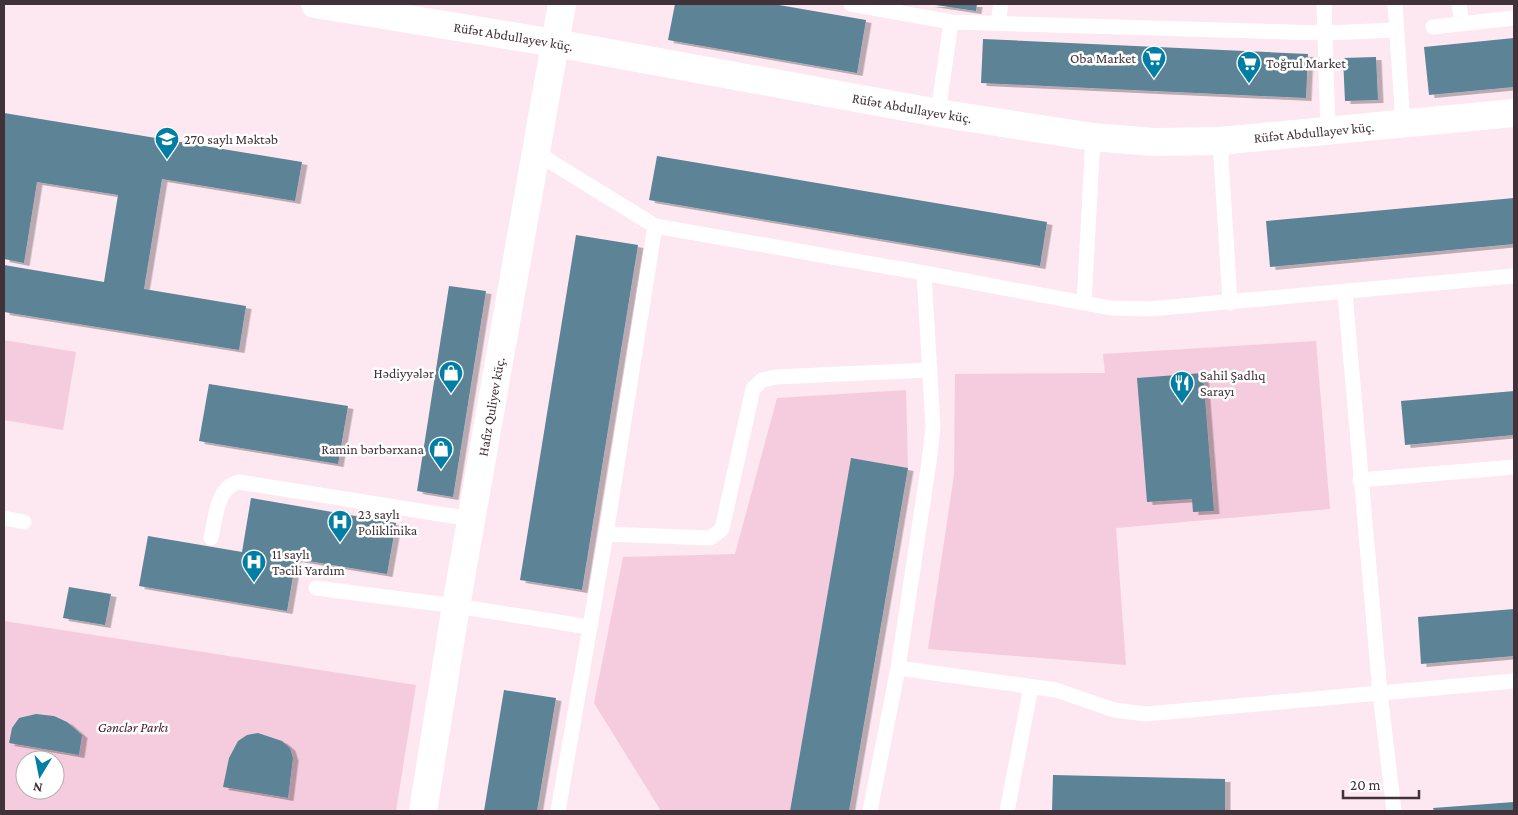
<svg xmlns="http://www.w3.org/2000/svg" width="1518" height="815" font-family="'Crimson Pro',serif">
  <defs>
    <filter id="shadow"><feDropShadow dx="5.5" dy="3" stdDeviation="0" flood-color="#0004"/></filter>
  </defs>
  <rect width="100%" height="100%" fill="#fde7f0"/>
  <path fill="#f5ccdd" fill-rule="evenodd" d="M 4,340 L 76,352 L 63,430 L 4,420 Z
    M 1316,341 L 1330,509 L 1116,528 L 1126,665 L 928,649 L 954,475 L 955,374 L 1105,373 L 1103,354 Z
    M 906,390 L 908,468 L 851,459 L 790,811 L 661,811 L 594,703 L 623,557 L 735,554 L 777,398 Z
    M 4,621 L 416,685 L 396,811 L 4,811 ZM 25,760 L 55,760 L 55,790 L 25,790 Z"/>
  <path fill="#5b8396" filter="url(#shadow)" d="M 675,4 L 773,4 L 866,20 L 857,73 L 668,40 Z
    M 929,4 L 977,4 L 976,11 Z
    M 1514,38 L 1514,87 L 1429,95 L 1424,47 Z
    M 983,39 L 1308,54 L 1306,98 L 981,83 Z
    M 1376,57 L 1378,100 L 1345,101 L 1343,58 Z
    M 4,113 L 302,162 L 295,201 L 162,179 L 144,289 L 246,306 L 239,350 L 4,312 L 4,265 L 104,282 L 118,195 L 37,182 L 24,263 L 4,259 Z
    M 657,156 L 1047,222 L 1040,266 L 649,200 Z
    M 1514,198 L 1514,244 L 1270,267 L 1266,221 Z
    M 576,235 L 638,245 L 582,590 L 520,580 Z
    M 449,286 L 486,291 L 453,497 L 417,491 Z
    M 1203,373 L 1214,511 L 1193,512 L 1192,499 L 1147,502 L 1137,378 Z
    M 209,384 L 348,406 L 338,464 L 199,441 Z
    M 1514,391 L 1514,435 L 1405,445 L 1401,401 Z
    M 851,458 L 908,468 L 849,811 L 790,811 Z
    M 251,498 L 396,523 L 387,574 L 296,559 L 287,611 L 139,586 L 148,536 L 242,552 Z
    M 69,587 L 111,594 L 105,625 L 63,618 Z
    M 1514,609 L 1514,656 L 1421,664 L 1418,617 Z
    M 504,690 L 556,698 L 537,811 L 484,811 Z
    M 36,714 L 54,716 L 67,722 L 82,735 L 79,755 L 9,743 L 12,728 L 19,718 Z
    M 258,733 L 282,741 L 290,748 L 293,758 L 288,798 L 223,787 L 229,758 L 238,741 L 247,735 Z
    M 1053,775 L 1225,779 L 1225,811 L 1052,811 Z
    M 1514,802 L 1514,811 L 1434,811 L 1433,808 Z"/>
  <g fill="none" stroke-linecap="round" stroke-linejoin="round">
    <path stroke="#fff" stroke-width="15" d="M 851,4 L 951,22 L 1325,33 L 1397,30
      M 1324,4 L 1328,131
      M 1395,4 L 1403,124
      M 1459,4 L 1462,24
      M 998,23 L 1001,4
      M 1433,27 L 1514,18
      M 938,113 L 951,22
      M 1220,141 L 1230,303
      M 535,152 L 655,226 L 924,273 L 1084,303 L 1111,308 L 1149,309 L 1514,276
      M 1345,293 L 1380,693 L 1394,811
      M 1084,303 L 1093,137
      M 1360,480 L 1514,467
      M 4,518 L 24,522
      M 606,534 L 710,538 L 722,529 L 753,389 L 762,380 L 775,377 L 930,370
      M 211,538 C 216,518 216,487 239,482 L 471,519
      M 316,588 L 456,606 L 589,627
      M 898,668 L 1056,690 L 1114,710 L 1146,714 L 1514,681
      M 558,811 L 606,534 L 655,226
      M 870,811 L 898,668 L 929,462 L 933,427 L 924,273
      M 1007,811 L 1031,687"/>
    <path stroke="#fff" stroke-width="28" id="s1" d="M 315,4 L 555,43 L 938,113 L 1093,137 L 1153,142 L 1220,141 L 1514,113"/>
    <path stroke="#fff" stroke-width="28" id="s2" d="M 423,811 L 456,606 L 562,4"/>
  </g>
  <defs>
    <symbol id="supermarket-pin" viewBox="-11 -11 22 30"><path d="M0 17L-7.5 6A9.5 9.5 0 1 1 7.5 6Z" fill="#007ea4" stroke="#fff"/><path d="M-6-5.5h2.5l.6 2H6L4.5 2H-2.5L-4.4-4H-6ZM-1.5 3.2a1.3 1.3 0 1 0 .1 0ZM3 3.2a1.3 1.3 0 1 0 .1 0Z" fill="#fff"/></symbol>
    <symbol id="school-pin" viewBox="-11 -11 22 30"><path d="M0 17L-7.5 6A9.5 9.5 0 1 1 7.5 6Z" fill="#007ea4" stroke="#fff"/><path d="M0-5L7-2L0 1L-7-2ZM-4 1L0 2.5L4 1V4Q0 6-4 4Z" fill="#fff"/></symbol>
    <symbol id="shop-pin" viewBox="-11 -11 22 30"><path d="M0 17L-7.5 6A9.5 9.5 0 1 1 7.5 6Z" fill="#007ea4" stroke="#fff"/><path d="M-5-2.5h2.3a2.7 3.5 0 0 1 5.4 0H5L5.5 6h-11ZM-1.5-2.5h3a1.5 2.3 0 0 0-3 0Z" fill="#fff"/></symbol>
    <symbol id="restaurant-pin" viewBox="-11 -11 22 30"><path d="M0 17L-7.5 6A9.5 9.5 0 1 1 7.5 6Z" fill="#007ea4" stroke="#fff"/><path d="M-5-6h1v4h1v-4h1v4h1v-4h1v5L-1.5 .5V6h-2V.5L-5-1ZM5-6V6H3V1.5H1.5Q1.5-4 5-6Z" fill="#fff"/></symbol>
    <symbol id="hospital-pin" viewBox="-11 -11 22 30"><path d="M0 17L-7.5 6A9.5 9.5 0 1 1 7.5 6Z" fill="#007ea4" stroke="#fff"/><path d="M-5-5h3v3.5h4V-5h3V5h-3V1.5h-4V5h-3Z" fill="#fff"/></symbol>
  </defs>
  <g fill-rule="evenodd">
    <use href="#supermarket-pin" x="1140" y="44" width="28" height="38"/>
    <use href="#supermarket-pin" x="1235" y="49" width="28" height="38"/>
    <use href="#school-pin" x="153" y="125" width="28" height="38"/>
    <use href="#shop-pin" x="437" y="359" width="28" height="38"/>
    <use href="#restaurant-pin" x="1168" y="369" width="28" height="38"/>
    <use href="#shop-pin" x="427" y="435" width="28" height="38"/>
    <use href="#hospital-pin" x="326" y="508" width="28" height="38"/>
    <use href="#hospital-pin" x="240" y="548" width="28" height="38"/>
  </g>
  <g text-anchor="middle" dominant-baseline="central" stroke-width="5" stroke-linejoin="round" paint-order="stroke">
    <g font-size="14" fill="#403238" stroke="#fff">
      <text stroke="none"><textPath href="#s1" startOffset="201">Rüfət Abdullayev küç.</textPath></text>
      <text stroke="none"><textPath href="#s1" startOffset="606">Rüfət Abdullayev küç.</textPath></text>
      <text stroke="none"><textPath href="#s1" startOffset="1011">Rüfət Abdullayev küç.</textPath></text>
      <text stroke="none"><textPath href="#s2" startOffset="410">Hafiz Quliyev küç.</textPath></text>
    </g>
    <g font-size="14" fill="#403238" stroke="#fff" text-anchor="start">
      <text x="1136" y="58" text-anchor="end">Oba Market</text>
      <text x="1266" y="63">Toğrul Market</text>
      <text x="184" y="139">270 saylı Məktəb</text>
      <text x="434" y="373" text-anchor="end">Hədiyyələr</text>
      <text x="1200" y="375">Sahil Şadlıq<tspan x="1200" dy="16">Sarayı</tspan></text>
      <text x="424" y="449" text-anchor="end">Ramin bərbərxana</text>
      <text x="358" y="514">23 saylı<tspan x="358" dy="16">Poliklinika</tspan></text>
      <text x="272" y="554">11 saylı<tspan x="272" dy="16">Təcili Yardım</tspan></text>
    </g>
    <g font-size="14" font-style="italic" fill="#46142e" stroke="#fff">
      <text x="133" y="727">Gənclər Parkı</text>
    </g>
  </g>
  <rect width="1518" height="815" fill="none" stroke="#403238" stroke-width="10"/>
  <g transform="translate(40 775) rotate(190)"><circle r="24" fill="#ffffff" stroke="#b3adaf"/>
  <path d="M0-4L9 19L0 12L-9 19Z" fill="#007ea4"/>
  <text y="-8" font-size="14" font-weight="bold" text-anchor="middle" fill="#403238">N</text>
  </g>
  <path d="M1343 790v8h76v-8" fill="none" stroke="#403238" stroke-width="2.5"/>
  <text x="1350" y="790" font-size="15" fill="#403238" stroke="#ffffff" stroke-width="4" paint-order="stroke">20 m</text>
</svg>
